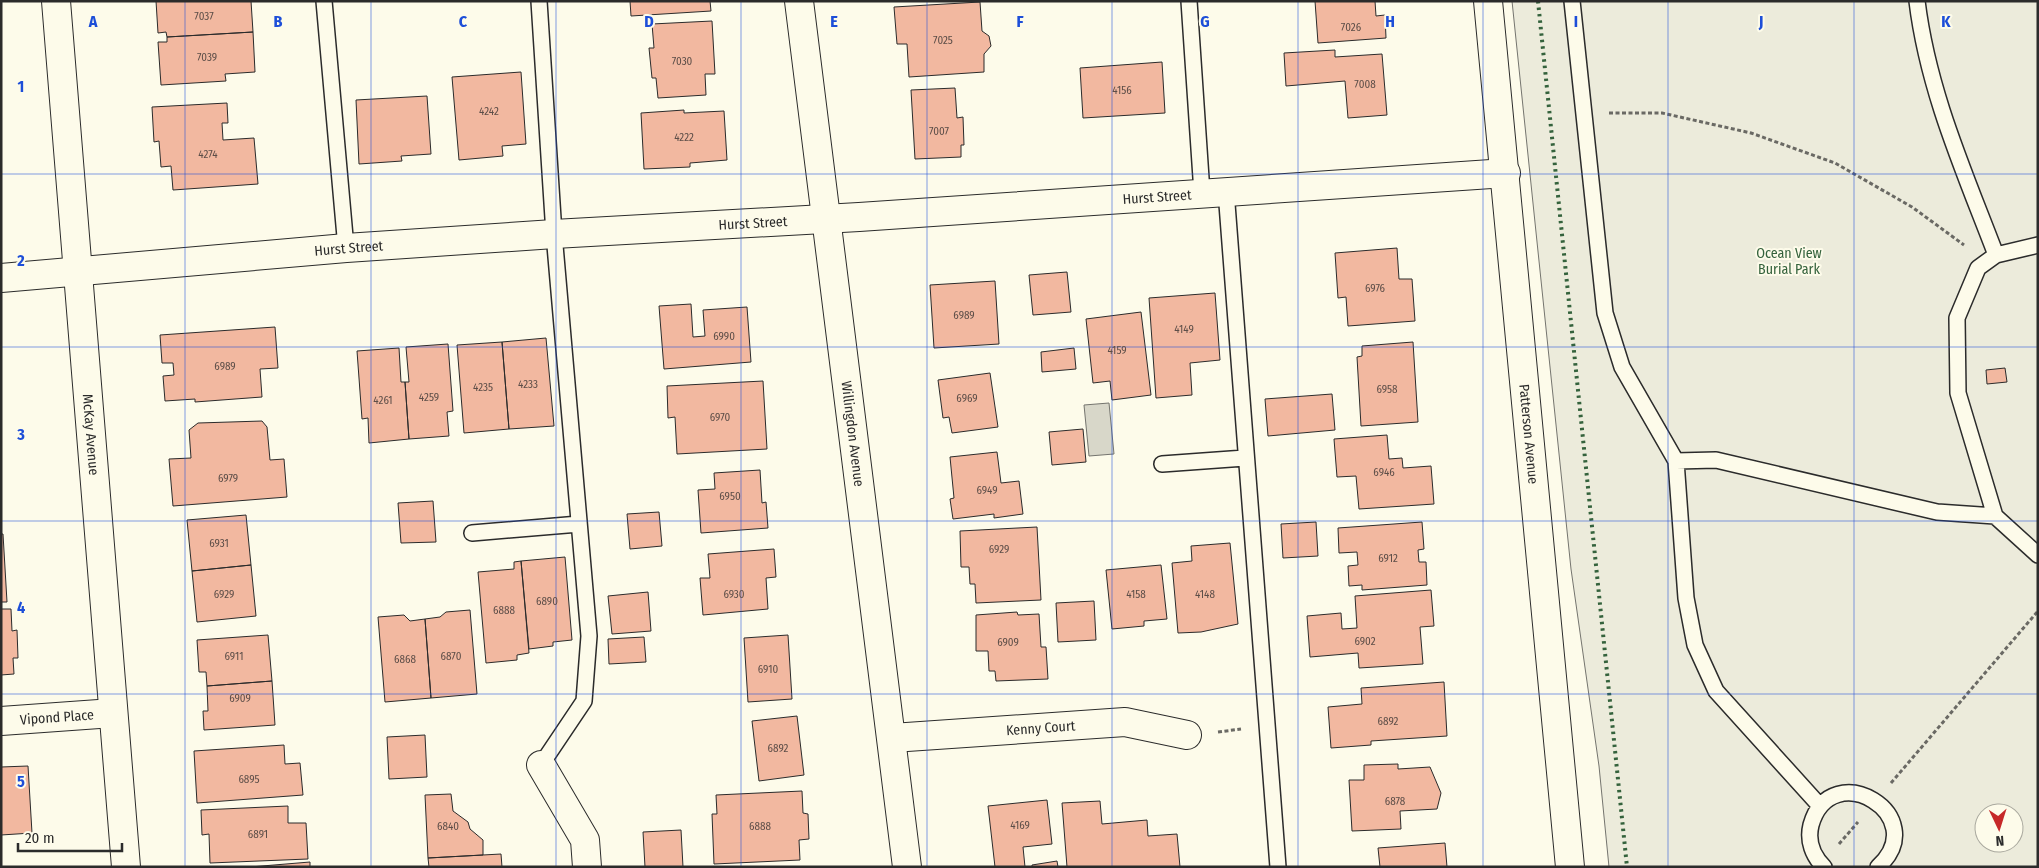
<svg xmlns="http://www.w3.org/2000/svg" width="2039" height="868" font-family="'Fira Sans Condensed',sans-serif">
  <rect width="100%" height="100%" fill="#fdfbea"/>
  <path fill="#ecebdb" stroke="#74746e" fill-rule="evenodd" d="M 1512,1 L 2038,1 L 2038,867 L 1609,867 L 1599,766 L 1571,569 ZM 1984,813 L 2014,813 L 2014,843 L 1984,843 Z"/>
  <path fill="#d8d7c9" stroke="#74746e" d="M 1109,403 L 1114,454 L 1089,456 L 1084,405 Z"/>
  <path fill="#f2b8a0" stroke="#2b2b2b" d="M 156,1 L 251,1 L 253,32 L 167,37 L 166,32 L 158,33 Z
    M 630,1 L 710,1 L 711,11 L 631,16 Z
    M 1315,1 L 1375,1 L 1376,16 L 1385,15 L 1386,38 L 1318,43 Z
    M 980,2 L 982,31 L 989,36 L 991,46 L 984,54 L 984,72 L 909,77 L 907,44 L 897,44 L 894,7 Z
    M 712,21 L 715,74 L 705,74 L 706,95 L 658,98 L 656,78 L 652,78 L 649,48 L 654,48 L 652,24 Z
    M 253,32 L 255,72 L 225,74 L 226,81 L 161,85 L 158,42 L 167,42 L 167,37 Z
    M 1335,50 L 1335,57 L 1382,54 L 1387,115 L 1348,118 L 1345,81 L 1286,86 L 1284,53 Z
    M 1162,62 L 1165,113 L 1083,118 L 1080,68 Z
    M 521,72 L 526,144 L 502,146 L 503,156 L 459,160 L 452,77 Z
    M 955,88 L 957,118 L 963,117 L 964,145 L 961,145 L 961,157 L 915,159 L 911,90 Z
    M 427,96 L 431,154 L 401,156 L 402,161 L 359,164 L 356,100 Z
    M 227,103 L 228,123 L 222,123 L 223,140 L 254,138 L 258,184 L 173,190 L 171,166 L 161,167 L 159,141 L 154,142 L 152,107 Z
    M 684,110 L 684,113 L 724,111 L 727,160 L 690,163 L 690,167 L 644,169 L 641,113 Z
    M 1397,248 L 1399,279 L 1412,279 L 1415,321 L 1348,326 L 1346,297 L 1338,298 L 1335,253 Z
    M 1067,272 L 1071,312 L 1033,315 L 1029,275 Z
    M 995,281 L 999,344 L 934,348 L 930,285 Z
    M 1215,293 L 1220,360 L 1190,363 L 1192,395 L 1156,398 L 1149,298 Z
    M 691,304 L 693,337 L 705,336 L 703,310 L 747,307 L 751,362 L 664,369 L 659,306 Z
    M 1141,312 L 1151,395 L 1112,400 L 1110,381 L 1093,383 L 1086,319 Z
    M 275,327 L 278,368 L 260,369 L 262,397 L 195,402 L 195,399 L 165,401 L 163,376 L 174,375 L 173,363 L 162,363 L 160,335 Z
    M 546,338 L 554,426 L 509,429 L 502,342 Z
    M 502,342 L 509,429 L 464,433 L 457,345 Z
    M 1413,342 L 1418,422 L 1361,426 L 1357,357 L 1362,356 L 1362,346 Z
    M 448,344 L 453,411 L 447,412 L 449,436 L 409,439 L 405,382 L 409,382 L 406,347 Z
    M 399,348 L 401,382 L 405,382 L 409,439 L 369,443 L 368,418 L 362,419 L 357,351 Z
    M 1074,348 L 1076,369 L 1042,372 L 1041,352 Z
    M 2005,368 L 2007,382 L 1987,384 L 1986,370 Z
    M 990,373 L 998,427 L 952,433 L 949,417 L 943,418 L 938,380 Z
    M 763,381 L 767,449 L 677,454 L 675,417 L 668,418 L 667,386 Z
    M 1332,394 L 1335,430 L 1268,436 L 1265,399 Z
    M 262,421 L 267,427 L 270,460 L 284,459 L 287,497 L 173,506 L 169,459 L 191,458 L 189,430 L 198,423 Z
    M 1083,429 L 1086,462 L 1052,465 L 1049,432 Z
    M 1387,435 L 1389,459 L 1402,458 L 1403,468 L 1431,466 L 1434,504 L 1359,509 L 1356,476 L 1337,477 L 1334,439 Z
    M 997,452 L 1001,483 L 1019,481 L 1023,514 L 994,518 L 994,514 L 953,519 L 950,499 L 954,498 L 950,457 Z
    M 760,470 L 762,503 L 766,502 L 768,528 L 701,533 L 698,490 L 715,489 L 714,473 Z
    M 433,501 L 436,542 L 401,543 L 398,503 Z
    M 659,512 L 662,546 L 630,549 L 627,514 Z
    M 246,515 L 251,565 L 192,571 L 187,520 Z
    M 1316,522 L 1318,556 L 1283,558 L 1281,524 Z
    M 1422,522 L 1424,549 L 1418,550 L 1419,562 L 1426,562 L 1427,585 L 1362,590 L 1362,585 L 1349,586 L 1348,566 L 1358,565 L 1357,552 L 1339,553 L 1338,528 Z
    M 1037,527 L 1041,600 L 976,603 L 975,584 L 970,584 L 969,567 L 961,567 L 960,531 Z
    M 1,534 L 3,534 L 7,602 L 1,602 Z
    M 1230,543 L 1238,624 L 1201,632 L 1178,633 L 1172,563 L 1192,561 L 1191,546 Z
    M 774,549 L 776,577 L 766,578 L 768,609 L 703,615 L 700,578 L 710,578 L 708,554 Z
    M 565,557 L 572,640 L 553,642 L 553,646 L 529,649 L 521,561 Z
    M 521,561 L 529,653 L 517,655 L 517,660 L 486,663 L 478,572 L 514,569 L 514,562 Z
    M 251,565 L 256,616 L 197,622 L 192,571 Z
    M 1161,565 L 1167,619 L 1144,621 L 1144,626 L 1112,629 L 1106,570 Z
    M 1431,590 L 1434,626 L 1420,627 L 1423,664 L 1359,668 L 1358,653 L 1310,657 L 1307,616 L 1341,613 L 1342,629 L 1357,628 L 1355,596 Z
    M 648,592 L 651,631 L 612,634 L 608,596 Z
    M 1094,601 L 1096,640 L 1058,642 L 1056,603 Z
    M 1,609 L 11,609 L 12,631 L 17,630 L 18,658 L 13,658 L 14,674 L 1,675 Z
    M 470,610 L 477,694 L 431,698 L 425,619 L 440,617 L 446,612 Z
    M 1017,612 L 1018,615 L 1039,614 L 1041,647 L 1046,647 L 1048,679 L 996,681 L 995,671 L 989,671 L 988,651 L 976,651 L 976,615 Z
    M 404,615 L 410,621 L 425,619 L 431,698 L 385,702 L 378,617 Z
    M 268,635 L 272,681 L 207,686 L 206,672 L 199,672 L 197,640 Z
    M 788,635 L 792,699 L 748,702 L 744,638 Z
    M 644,637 L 646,662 L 609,664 L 608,639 Z
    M 272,681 L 275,725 L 204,730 L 203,711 L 208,711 L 207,686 Z
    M 1444,682 L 1447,736 L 1371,741 L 1371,745 L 1331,748 L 1328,707 L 1362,704 L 1361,688 Z
    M 797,716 L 804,775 L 759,781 L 752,721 Z
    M 425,735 L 427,777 L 389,779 L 387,737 Z
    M 284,745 L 285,764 L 300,763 L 303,795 L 197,803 L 194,751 Z
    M 1398,764 L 1398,769 L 1430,767 L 1441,793 L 1437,809 L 1400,811 L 1401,829 L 1352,831 L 1349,780 L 1364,780 L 1364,765 Z
    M 28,766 L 32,833 L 1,835 L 1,767 Z
    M 802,791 L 803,813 L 808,814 L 809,839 L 799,840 L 800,860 L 714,864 L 712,814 L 717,814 L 716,795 Z
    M 451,794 L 453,811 L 468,822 L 470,829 L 483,840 L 483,855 L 428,858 L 425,795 Z
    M 1047,800 L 1052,844 L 1023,847 L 1025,867 L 995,867 L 988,806 Z
    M 1100,801 L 1102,824 L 1147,820 L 1148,836 L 1177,834 L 1180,867 L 1067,867 L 1062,803 Z
    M 288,806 L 288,823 L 306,823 L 308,859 L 210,863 L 209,834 L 202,835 L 201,810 Z
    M 681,830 L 683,867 L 645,867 L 643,832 Z
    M 1445,843 L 1447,867 L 1380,867 L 1378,848 Z
    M 501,854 L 502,867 L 429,867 L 428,858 Z
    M 1057,861 L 1058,867 L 1032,867 L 1032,865 Z
    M 310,862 L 310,867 L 250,867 Z"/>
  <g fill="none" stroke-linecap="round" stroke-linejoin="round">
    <defs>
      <path id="service" d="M 324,1 L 346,248
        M 539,1 L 554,234 L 589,636 L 584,701 L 541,765
        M 1189,1 L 1202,193
        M 1572,1 L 1605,313 L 1622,367 L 1676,461 L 1686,598 L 1695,645 L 1716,691 L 1820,806
        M 1917,1 C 1928,91 1964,171 1996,255
        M 1226,191 L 1278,867
        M 2038,245 L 1996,255 L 1978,268 L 1957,318 L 1958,393 L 1995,516 L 2038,555
        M 1676,461 L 1716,460 L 1937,512 L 1995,516
        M 1162,464 L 1245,458
        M 472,533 L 579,524
        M 1824,867 C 1813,856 1807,841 1811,825 C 1831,754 1934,816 1878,867"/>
      <g id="minor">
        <path id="s1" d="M 56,1 L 126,867"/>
        <path id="s2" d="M 799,1 L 907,867"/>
        <path id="s3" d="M 1,278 L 346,248 L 554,234 L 859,217 L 1506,173"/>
        <path id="s4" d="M 1,721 L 113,713"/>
        <path id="s5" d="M 892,738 L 1125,722 L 1187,735"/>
        <path d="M 541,765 L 585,840 L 587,867"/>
      </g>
      <g id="tertiary">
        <path id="s6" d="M 1488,1 L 1570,867"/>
      </g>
    </defs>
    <use href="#service" stroke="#2b2b2b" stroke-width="18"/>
    <use href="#minor" stroke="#2b2b2b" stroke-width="30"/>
    <use href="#tertiary" stroke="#2b2b2b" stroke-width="30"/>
    <path stroke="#6a6964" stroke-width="3" stroke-dasharray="4 2.5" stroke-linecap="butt" d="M 1609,113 L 1662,113 L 1751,133 L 1835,163 L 1912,207 L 1964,245
      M 1218,732 L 1241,729
      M 1891,783 L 2038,611
      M 1839,844 L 1858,822"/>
    <use href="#service" stroke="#fdfbea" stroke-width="15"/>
    <use href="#minor" stroke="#fdfbea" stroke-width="28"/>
    <use href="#tertiary" stroke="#fdfbea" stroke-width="28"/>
    <path stroke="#34623c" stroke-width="4" stroke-dasharray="2.5 4" stroke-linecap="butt" d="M 1538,1 L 1627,867"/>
  </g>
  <path fill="none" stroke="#1d4ed8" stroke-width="1" stroke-opacity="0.55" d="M 185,1 L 185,867M 371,1 L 371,867M 556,1 L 556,867M 741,1 L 741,867M 927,1 L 927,867M 1112,1 L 1112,867M 1298,1 L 1298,867M 1483,1 L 1483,867M 1668,1 L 1668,867M 1854,1 L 1854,867M 1,174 L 2038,174M 1,347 L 2038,347M 1,521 L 2038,521M 1,694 L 2038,694"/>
  <g text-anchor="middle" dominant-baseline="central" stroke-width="4" stroke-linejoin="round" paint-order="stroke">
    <g font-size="11" fill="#5d4e48">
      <text x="204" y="16">7037</text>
      <text x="1351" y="27">7026</text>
      <text x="943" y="40">7025</text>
      <text x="207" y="57">7039</text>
      <text x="682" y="61">7030</text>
      <text x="1365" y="84">7008</text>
      <text x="1122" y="90">4156</text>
      <text x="489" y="111">4242</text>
      <text x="939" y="131">7007</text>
      <text x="684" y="137">4222</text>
      <text x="208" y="154">4274</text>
      <text x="1375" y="288">6976</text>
      <text x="964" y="315">6989</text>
      <text x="1184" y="329">4149</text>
      <text x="724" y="336">6990</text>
      <text x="1117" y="350">4159</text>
      <text x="225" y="366">6989</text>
      <text x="528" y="384">4233</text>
      <text x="483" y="387">4235</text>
      <text x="1387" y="389">6958</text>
      <text x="429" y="397">4259</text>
      <text x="967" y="398">6969</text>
      <text x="383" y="400">4261</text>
      <text x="720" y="417">6970</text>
      <text x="1384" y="472">6946</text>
      <text x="228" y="478">6979</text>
      <text x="987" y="490">6949</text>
      <text x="730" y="496">6950</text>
      <text x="219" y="543">6931</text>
      <text x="999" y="549">6929</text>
      <text x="1388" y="558">6912</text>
      <text x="224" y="594">6929</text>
      <text x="734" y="594">6930</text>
      <text x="1136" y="594">4158</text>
      <text x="1205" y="594">4148</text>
      <text x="547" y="601">6890</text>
      <text x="504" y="610">6888</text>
      <text x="1365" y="641">6902</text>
      <text x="1008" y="642">6909</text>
      <text x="234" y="656">6911</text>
      <text x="451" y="656">6870</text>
      <text x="405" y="659">6868</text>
      <text x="768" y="669">6910</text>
      <text x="240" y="698">6909</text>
      <text x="1388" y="721">6892</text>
      <text x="778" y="748">6892</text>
      <text x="249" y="779">6895</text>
      <text x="1395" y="801">6878</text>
      <text x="1020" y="825">4169</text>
      <text x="448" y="826">6840</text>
      <text x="760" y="826">6888</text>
      <text x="258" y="834">6891</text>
    </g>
    <g font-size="14" fill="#2b2b2b" stroke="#fdfbea">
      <text stroke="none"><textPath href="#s3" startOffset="1159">Hurst Street</textPath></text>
      <text stroke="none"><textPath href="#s3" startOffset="754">Hurst Street</textPath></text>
      <text stroke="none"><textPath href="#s3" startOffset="349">Hurst Street</textPath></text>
      <text stroke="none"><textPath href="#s1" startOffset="435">McKay Avenue</textPath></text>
      <text stroke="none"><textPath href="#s2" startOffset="436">Willingdon Avenue</textPath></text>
      <text stroke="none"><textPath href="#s6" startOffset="435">Patterson Avenue</textPath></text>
      <text stroke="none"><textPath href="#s4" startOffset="56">Vipond Place</textPath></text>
      <text stroke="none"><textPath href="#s5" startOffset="149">Kenny Court</textPath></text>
    </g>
    <g font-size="14" fill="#34623c" stroke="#fdfbea">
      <text x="1789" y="253">Ocean View<tspan x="1789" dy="16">Burial Park</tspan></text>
    </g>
  </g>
  <g font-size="16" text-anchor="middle" font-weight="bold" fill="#1d4ed8" stroke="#fdfbea" stroke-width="4" stroke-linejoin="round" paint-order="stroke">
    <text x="93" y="27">A</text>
    <text x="278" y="27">B</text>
    <text x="463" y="27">C</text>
    <text x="649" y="27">D</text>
    <text x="834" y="27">E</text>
    <text x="1020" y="27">F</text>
    <text x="1205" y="27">G</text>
    <text x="1390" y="27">H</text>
    <text x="1576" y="27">I</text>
    <text x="1761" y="27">J</text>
    <text x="1946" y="27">K</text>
    <text x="21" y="92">1</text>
    <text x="21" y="266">2</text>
    <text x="21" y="440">3</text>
    <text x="21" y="613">4</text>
    <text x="21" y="787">5</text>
  </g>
  <rect width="2039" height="868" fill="none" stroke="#2b2b2b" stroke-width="5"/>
  <g transform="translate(1999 828) rotate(176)"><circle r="24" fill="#fdfbea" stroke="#a9a89e"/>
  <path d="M0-4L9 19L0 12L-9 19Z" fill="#c62828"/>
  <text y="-8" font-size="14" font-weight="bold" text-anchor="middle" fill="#2b2b2b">N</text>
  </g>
  <path d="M18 843v8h104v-8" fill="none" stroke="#2b2b2b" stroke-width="2.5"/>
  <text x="25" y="843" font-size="15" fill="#2b2b2b" stroke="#fdfbea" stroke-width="4" paint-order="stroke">20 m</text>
</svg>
